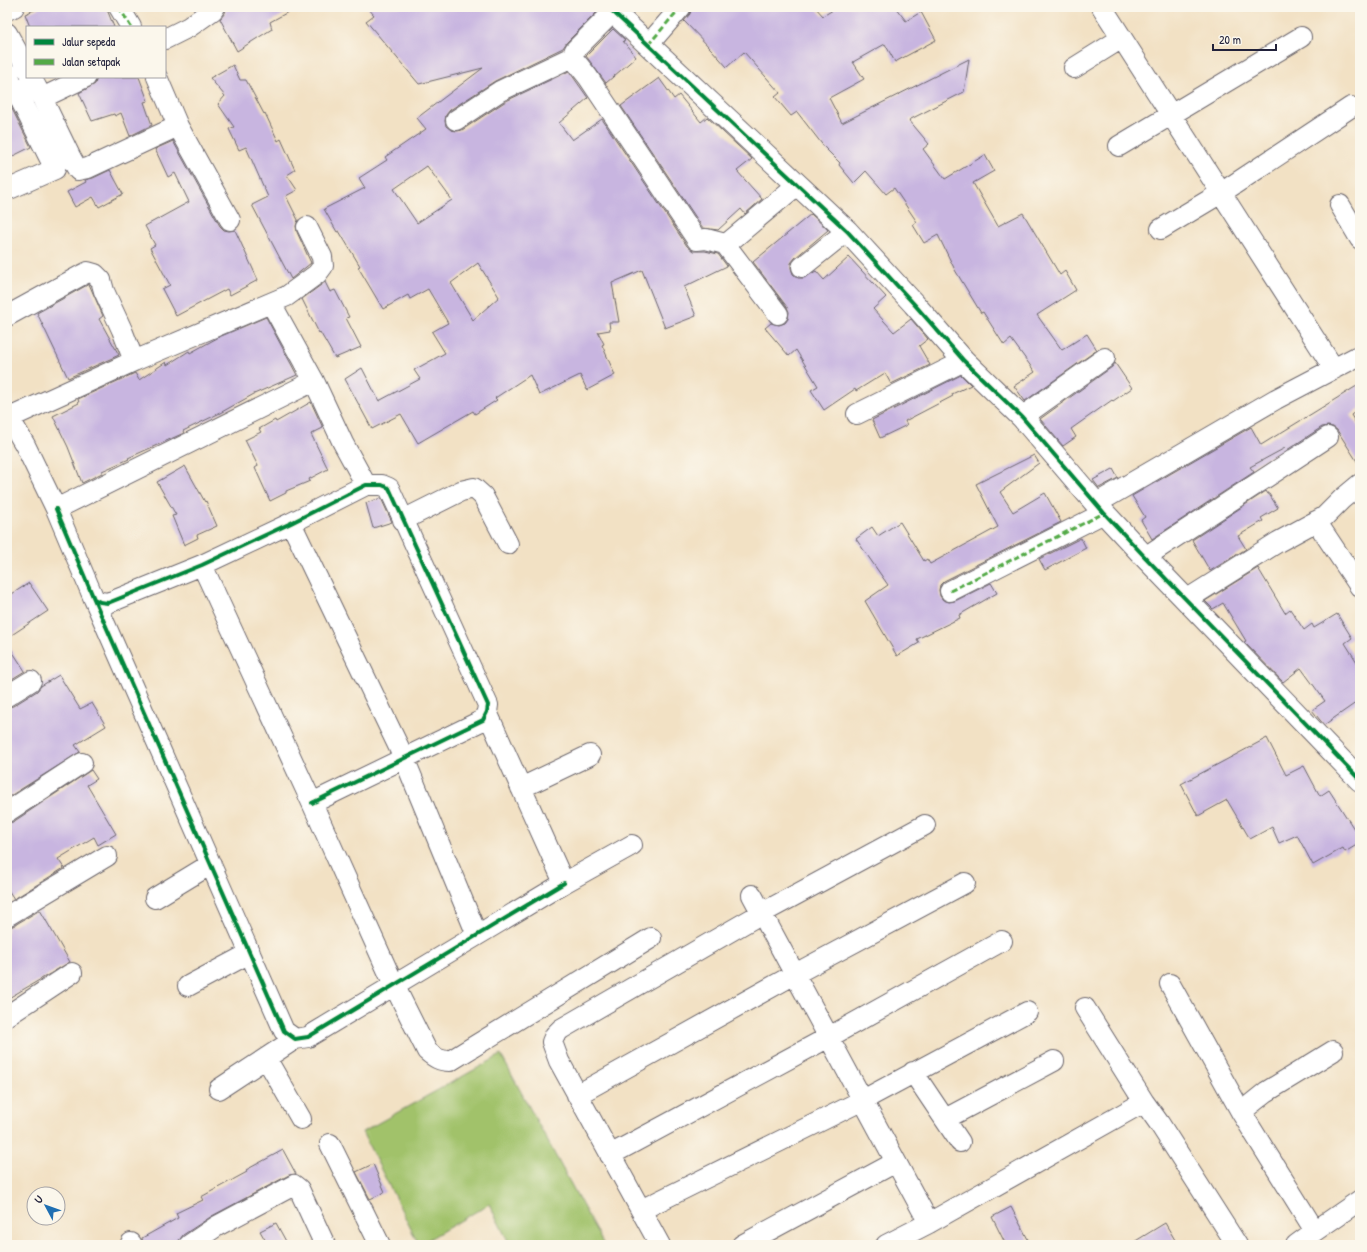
<svg xmlns="http://www.w3.org/2000/svg" width="1367" height="1252" font-family="'Patrick Hand',sans-serif">
  <rect width="100%" height="100%" fill="#fbf7ec"/>
  <filter id="ink" filterUnits="userSpaceOnUse"><feTurbulence type="fractalNoise" baseFrequency=".025" numOctaves="2"/><feDisplacementMap in="SourceGraphic" scale="8" xChannelSelector="R" yChannelSelector="G"/><feConvolveMatrix kernelMatrix="1 2 1 2 8 2 1 2 1" color-interpolation-filters="sRGB"/></filter>
  <filter id="wash" filterUnits="userSpaceOnUse"><feTurbulence type="fractalNoise" baseFrequency=".012" numOctaves="4" result="noise"/><feDisplacementMap in="SourceGraphic" scale="16" xChannelSelector="R" yChannelSelector="G"/><feGaussianBlur stdDeviation="0.9" result="paint"/><feColorMatrix in="noise" values="0 0 0 0 0 0 0 0 0 0 0 0 0 0 0 0 0 1.4 0 .05"/><feComposite in="paint" operator="in"/></filter>
  <g filter="url(#wash)">
    <rect width="100%" height="100%" fill="#f2e1c4"/>
    <path fill="#a1c26b" stroke="#627253" d="M 501,1055 L 604,1245 L 510,1245 L 489,1204 L 419,1245 L 362,1132 Z"/>
    <g id="blocks">
      <path fill="#c8b5e0" fill-rule="evenodd" d="M 41,7 L 106,7 L 114,27 L 30,27 L 25,14 Z
        M 226,7 L 297,7 L 270,22 L 272,29 L 237,51 L 220,19 L 225,13 Z
        M 367,7 L 592,7 L 597,12 L 567,42 L 563,48 L 495,81 L 450,110 L 446,115 L 445,121 L 446,126 L 451,130 L 457,131 L 462,130 L 506,101 L 569,71 L 588,98 L 559,123 L 572,140 L 602,119 L 687,246 L 693,251 L 705,251 L 718,254 L 727,266 L 684,287 L 696,316 L 665,328 L 642,270 L 612,283 L 619,322 L 609,322 L 610,330 L 598,332 L 604,344 L 602,345 L 615,375 L 587,390 L 580,375 L 539,395 L 530,375 L 495,398 L 497,400 L 475,414 L 473,411 L 418,443 L 401,414 L 372,429 L 345,379 L 362,368 L 379,401 L 420,379 L 414,370 L 445,353 L 432,332 L 448,323 L 428,289 L 410,299 L 408,295 L 383,309 L 358,267 L 360,266 L 339,231 L 337,232 L 324,209 L 365,188 L 359,178 L 387,160 L 385,157 L 426,129 L 417,118 L 483,68 L 419,84 L 366,21 L 374,15 ZM 427,166 L 452,200 L 417,223 L 394,189 ZM 478,263 L 499,297 L 473,320 L 451,283 Z
        M 692,7 L 815,7 L 823,16 L 838,7 L 895,7 L 906,21 L 921,12 L 936,40 L 895,62 L 885,44 L 853,62 L 864,79 L 829,98 L 842,123 L 969,59 L 964,92 L 909,120 L 929,144 L 923,149 L 945,179 L 985,155 L 994,171 L 973,183 L 998,226 L 1023,213 L 1060,275 L 1065,271 L 1076,290 L 1037,315 L 1062,350 L 1087,334 L 1097,350 L 1025,401 L 1014,386 L 1035,372 L 1011,339 L 1004,345 L 983,312 L 981,313 L 955,270 L 938,235 L 924,243 L 913,225 L 917,222 L 894,188 L 886,194 L 866,171 L 854,183 L 839,165 L 840,163 L 825,148 L 797,112 L 791,116 L 775,97 L 780,93 L 744,52 L 727,67 L 712,50 L 684,21 L 690,14 Z
        M 613,29 L 625,40 L 623,41 L 636,57 L 606,83 L 586,56 Z
        M 233,65 L 240,80 L 246,80 L 264,114 L 265,113 L 278,141 L 281,139 L 295,170 L 287,175 L 297,190 L 286,196 L 298,220 L 296,226 L 297,232 L 311,263 L 291,279 L 252,205 L 268,197 L 246,147 L 239,150 L 229,129 L 234,127 L 218,104 L 225,96 L 210,78 Z
        M 97,77 L 139,77 L 148,101 L 144,102 L 152,125 L 130,136 L 121,113 L 115,116 L 114,114 L 92,121 L 79,93 L 95,84 Z
        M 659,78 L 674,99 L 679,95 L 701,122 L 707,117 L 752,159 L 737,171 L 762,199 L 745,214 L 741,209 L 718,230 L 703,228 L 621,106 Z
        M 7,99 L 31,147 L 7,159 Z
        M 173,141 L 220,226 L 224,230 L 229,231 L 235,230 L 258,280 L 230,295 L 227,289 L 176,316 L 162,289 L 170,285 L 150,248 L 155,245 L 145,226 L 189,202 L 175,173 L 168,177 L 155,149 Z
        M 110,170 L 123,194 L 99,207 L 93,197 L 75,207 L 67,192 L 86,182 L 85,180 L 93,178 Z
        M 811,214 L 828,230 L 795,258 L 791,263 L 791,268 L 793,274 L 798,278 L 804,278 L 816,271 L 824,280 L 849,257 L 886,297 L 873,309 L 894,332 L 911,319 L 928,339 L 919,346 L 930,365 L 891,384 L 885,373 L 856,391 L 855,389 L 824,410 L 811,390 L 818,386 L 796,350 L 789,356 L 765,328 L 771,323 L 779,325 L 785,323 L 788,319 L 789,312 L 787,307 L 753,262 Z
        M 325,282 L 330,292 L 335,290 L 349,317 L 346,318 L 361,347 L 335,358 L 320,332 L 319,333 L 302,299 Z
        M 89,284 L 103,316 L 99,319 L 119,355 L 68,378 L 37,313 Z
        M 266,317 L 297,375 L 254,394 L 220,413 L 183,431 L 184,433 L 128,458 L 129,459 L 102,471 L 102,473 L 82,483 L 68,447 L 53,416 L 79,403 L 78,399 L 135,373 L 139,380 L 166,362 L 167,365 L 189,351 L 190,353 L 219,337 Z
        M 1115,363 L 1132,388 L 1113,401 L 1112,400 L 1071,429 L 1076,437 L 1063,446 L 1040,419 L 1112,367 Z
        M 961,375 L 971,385 L 952,394 L 953,396 L 905,421 L 907,425 L 880,438 L 872,420 Z
        M 1360,384 L 1360,408 L 1351,415 L 1360,430 L 1360,466 L 1337,430 L 1333,427 L 1328,426 L 1322,427 L 1287,450 L 1285,448 L 1250,467 L 1254,472 L 1152,539 L 1141,520 L 1145,517 L 1132,496 L 1251,427 L 1261,445 Z
        M 311,402 L 323,428 L 311,434 L 328,469 L 309,479 L 310,481 L 286,491 L 286,493 L 270,501 L 255,468 L 258,466 L 245,440 L 261,432 L 259,429 L 275,420 L 276,422 Z
        M 1034,455 L 1039,463 L 1000,492 L 1013,512 L 1045,493 L 1061,522 L 944,581 L 940,585 L 939,590 L 940,596 L 943,600 L 949,602 L 955,601 L 991,583 L 997,593 L 959,615 L 960,618 L 917,639 L 919,643 L 897,656 L 865,601 L 888,585 L 856,539 L 872,527 L 878,536 L 900,522 L 924,561 L 927,559 L 930,564 L 998,527 L 976,484 Z
        M 185,466 L 205,502 L 206,501 L 217,526 L 197,535 L 198,538 L 184,545 L 172,516 L 176,515 L 157,482 Z
        M 1113,469 L 1118,478 L 1099,488 L 1093,480 Z
        M 1266,491 L 1268,494 L 1269,494 L 1278,508 L 1261,518 L 1263,521 L 1238,536 L 1246,549 L 1210,571 L 1192,540 Z
        M 381,498 L 392,522 L 373,528 L 366,503 Z
        M 1081,538 L 1086,548 L 1045,570 L 1039,559 Z
        M 1258,568 L 1285,613 L 1290,609 L 1304,630 L 1312,624 L 1314,628 L 1337,614 L 1352,638 L 1345,643 L 1360,667 L 1360,700 L 1324,725 L 1312,710 L 1325,701 L 1301,668 L 1283,682 L 1244,642 L 1246,641 L 1223,603 L 1213,609 L 1205,601 Z
        M 29,583 L 48,611 L 7,638 L 7,597 Z
        M 7,643 L 25,671 L 7,682 Z
        M 59,675 L 80,709 L 92,703 L 106,726 L 75,745 L 80,752 L 7,798 L 7,707 L 13,706 L 37,691 L 41,686 Z
        M 1267,738 L 1286,775 L 1304,766 L 1320,796 L 1329,790 L 1354,829 L 1360,825 L 1360,843 L 1345,852 L 1343,848 L 1313,865 L 1297,835 L 1279,843 L 1272,827 L 1250,839 L 1227,800 L 1198,816 L 1181,784 Z
        M 91,770 L 97,779 L 87,785 L 116,834 L 98,845 L 94,837 L 58,859 L 64,868 L 14,899 L 7,888 L 7,823 L 13,822 Z
        M 40,910 L 70,962 L 7,999 L 7,927 L 13,926 Z
        M 283,1150 L 296,1174 L 289,1175 L 212,1216 L 183,1235 L 178,1242 L 173,1245 L 143,1245 L 142,1238 L 178,1218 L 176,1213 L 203,1200 L 201,1197 L 247,1172 L 246,1170 Z
        M 373,1164 L 385,1192 L 370,1199 L 356,1172 Z
        M 1011,1207 L 1031,1245 L 1006,1245 L 992,1217 Z
        M 276,1223 L 288,1245 L 268,1245 L 260,1231 Z
        M 1165,1223 L 1178,1245 L 1129,1245 Z"/>
    </g>
  </g>
  <g filter="url(#ink)">
    <use href="#blocks" fill-opacity="0" stroke="#6b656b" stroke-width="1"/>
    <g fill="none" stroke-linecap="round" stroke-linejoin="round">
      <defs>
        <path id="street" d="M 119,7 L 131,27
          M 1102,7 L 1334,369
          M 7,10 L 14,7
          M 613,12 L 575,50 L 572,57 L 588,77 L 697,240 L 706,239 L 725,244 L 729,242 L 797,185
          M 7,33 L 27,69
          M 165,39 L 189,27 L 213,10 L 215,7
          M 648,45 L 681,7
          M 1074,68 L 1122,38
          M 7,73 L 55,169 L 7,190
          M 31,77 L 42,98 L 86,77
          M 157,77 L 178,126 L 230,220
          M 42,98 L 71,158 L 78,170 L 88,168 L 178,126
          M 456,120 L 500,91 L 572,57
          M 1119,146 L 1301,37
          M 1340,205 L 1360,239
          M 1161,229 L 1221,193 L 1351,107
          M 725,244 L 778,314
          M 802,267 L 847,231
          M 271,303 L 314,381 L 343,443 L 366,485
          M 7,316 L 80,276 L 88,272 L 95,274 L 101,280 L 104,291 L 122,330 L 134,361
          M 7,414 L 25,445 L 56,509 L 314,381
          M 857,414 L 964,361
          M 1022,417 L 1105,358
          M 7,419 L 134,361 L 287,296 L 317,274 L 323,266 L 322,257 L 307,227
          M 1097,503 L 1276,399 L 1360,355
          M 56,509 L 94,599 L 100,602 L 108,603 L 202,565 L 291,523 L 366,485 L 382,485 L 389,488 L 488,705 L 487,712 L 483,720 L 312,803
          M 403,520 L 461,491 L 474,488 L 483,496 L 508,544
          M 1316,521 L 1360,587
          M 291,523 L 404,758 L 477,935
          M 1145,557 L 1328,437
          M 202,565 L 312,803 L 394,985 L 427,1051 C 435,1058 440,1061 450,1061 L 651,938
          M 950,591 L 1104,513
          M 94,599 L 284,1031 L 295,1039 L 308,1037 L 564,883
          M 1186,600 L 1278,542 L 1324,517 L 1342,499 L 1360,484
          M 7,696 L 31,681
          M 487,712 L 564,883 L 632,845
          M 521,788 L 590,755
          M 7,812 L 82,763
          M 752,895 L 929,1223
          M 155,898 L 211,864
          M 7,916 L 107,856
          M 1170,984 L 1241,1112
          M 188,986 L 250,953
          M 1085,1008 L 1144,1102
          M 7,1016 L 72,973
          M 266,1058 L 301,1119
          M 913,1072 L 960,1142
          M 219,1089 L 295,1039
          M 577,1095 L 795,974 L 965,883
          M 945,1119 L 1054,1061
          M 330,1144 L 380,1245
          M 610,1155 L 829,1037 L 1002,941
          M 641,1210 L 863,1100 L 1027,1012
          M 1315,1231 L 1360,1200
          M 131,1243 L 132,1245
          M 189,1245 L 217,1226 L 294,1185 L 299,1189 L 325,1245
          M 660,1245 L 559,1061 L 552,1042 L 555,1035 L 561,1029 L 762,913 L 925,825
          M 742,1245 L 896,1162
          M 886,1245 L 929,1223 L 1144,1102 L 1159,1123 L 1237,1245
          M 1296,1245 L 1315,1231 L 1241,1112 L 1266,1092 L 1333,1051"/>
        <path id="secondary" d="M 608,7 L 847,231 L 914,304 L 964,361 L 1022,417 L 1104,513 L 1145,557 L 1360,780"/>
      </defs>
      <use href="#street" stroke="#6b656b" stroke-width="22"/>
      <use href="#secondary" stroke="#6b656b" stroke-width="24"/>
      <use href="#street" stroke="#fff" stroke-width="20"/>
      <use href="#secondary" stroke="#fff" stroke-width="22"/>
      <path stroke="#53aa46" stroke-width="3" stroke-dasharray="6 3" stroke-linecap="butt" d="M 119,7 L 131,27
        M 648,45 L 681,7
        M 950,591 L 1104,513"/>
      <defs>
        <path id="cycleway" d="M 608,7 L 847,231 L 914,304 L 964,361 L 1022,417 L 1104,513 L 1145,557 L 1360,780
          M 56,509 L 94,599 L 100,602 L 108,603 L 202,565 L 291,523 L 366,485 L 382,485 L 389,488 L 488,705 L 487,712 L 483,720 L 312,803
          M 94,599 L 284,1031 L 295,1039 L 308,1037 L 564,883"/>
      </defs>
      <use href="#cycleway" stroke="#fbf7ec" stroke-width="6"/>
      <use href="#cycleway" stroke="#00873e" stroke-width="4"/>
    </g>
  </g>
  <rect width="1367" height="1252" fill="none" stroke="#fbf7ec" stroke-width="24"/>
  <rect x="26" y="26" width="140" height="52" fill="#fbf7ec" stroke="#a4a2a5"/>
  <rect x="34" y="39" width="20" height="6" fill="#00873e" stroke="#a4a2a5"/>
  <text x="62" y="46" font-size="12" fill="#22223b">Jalur sepeda</text>
  <rect x="34" y="59" width="20" height="6" fill="#53aa46" stroke="#a4a2a5"/>
  <text x="62" y="66" font-size="12" fill="#22223b">Jalan setapak</text>
  <g transform="translate(46 1206) rotate(311)"><circle r="19" fill="#fbf7ec" stroke="#a4a2a5"/>
  <path d="M0-3L7 15L0 10L-7 15Z" fill="#1f6fb2"/>
  <text y="-6" font-size="11" font-weight="bold" text-anchor="middle" fill="#22223b">U</text>
  </g>
  <path d="M1213 44v6h63v-6" fill="none" stroke="#22223b" stroke-width="2"/>
  <text x="1219" y="44" font-size="12" fill="#22223b" stroke="#fbf7ec" stroke-width="3" paint-order="stroke">20 m</text>
</svg>
